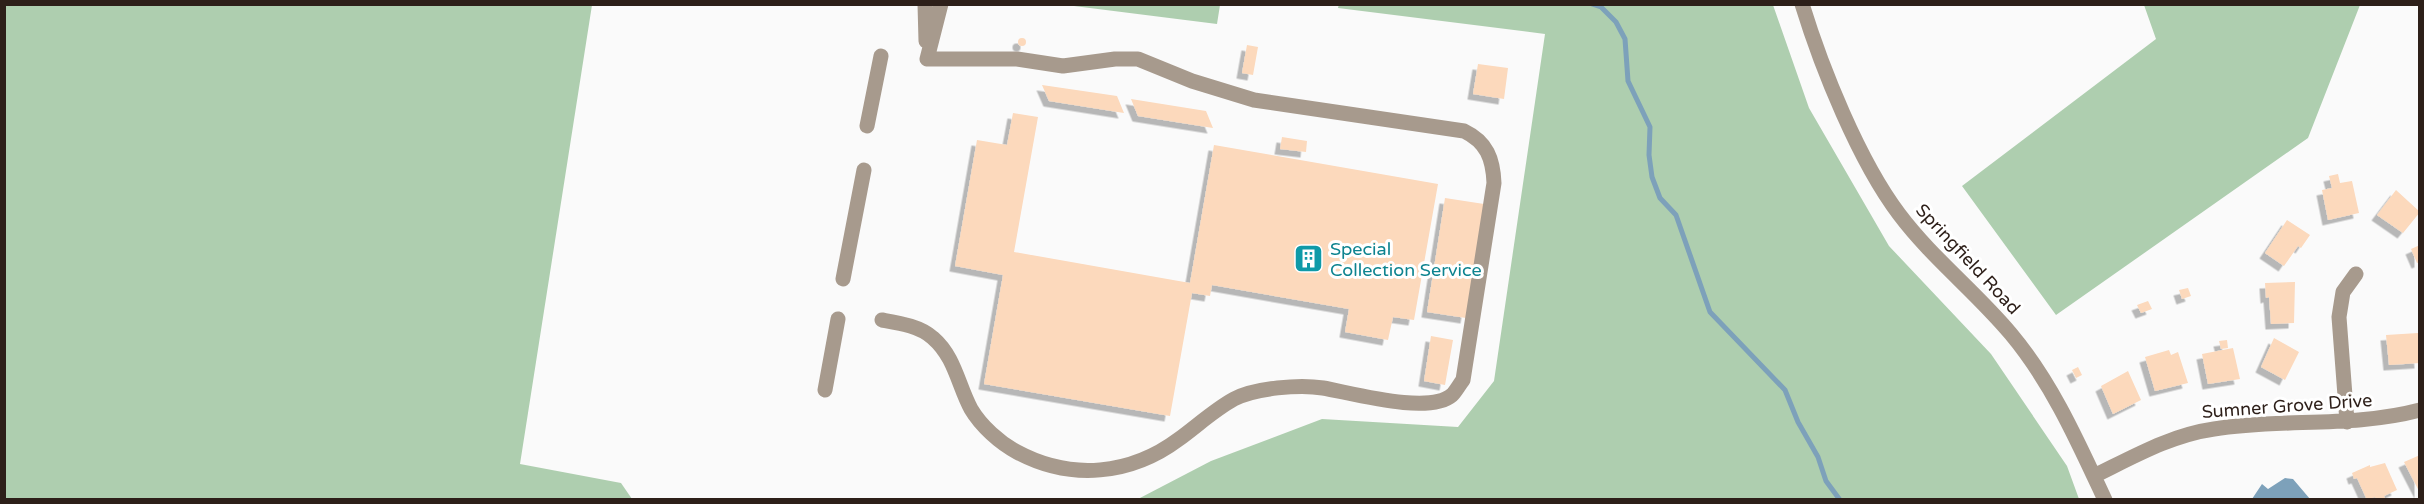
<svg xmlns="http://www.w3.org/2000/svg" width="2424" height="504" font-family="'Varela Round',sans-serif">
  <defs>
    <filter id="shadow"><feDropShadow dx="-5.5" dy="5.5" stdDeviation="0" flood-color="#0004"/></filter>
  </defs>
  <rect width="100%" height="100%" fill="#fafafa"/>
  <path fill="#aeceaf" d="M 1339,4 L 1773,5 L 1809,108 L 1889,246 L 1991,354 L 2067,466 L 2079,499 L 1138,499 L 1211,461 L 1322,419 L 1458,427 L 1494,381 L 1545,34 L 1338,8 Z
    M 4,5 L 592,5 L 520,464 L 621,483 L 632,499 L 5,499 Z
    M 1066,5 L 1220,5 L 1217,24 Z
    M 2144,5 L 2360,5 L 2308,138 L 2056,315 L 1962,186 L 2156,39 Z"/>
  <path fill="#7da1ba" d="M 2285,478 L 2293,479 L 2310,499 L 2252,499 L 2262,484 L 2268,489 Z"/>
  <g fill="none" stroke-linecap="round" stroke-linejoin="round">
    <path stroke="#7da1ba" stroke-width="5" d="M 1592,4 L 1601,7 L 1616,22 L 1625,39 L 1628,81 L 1650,127 L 1649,155 L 1652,177 L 1660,198 L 1676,215 L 1710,312 L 1785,390 L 1798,422 L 1818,457 L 1826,481 L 1840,500"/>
  </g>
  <path fill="#fcd9bc" filter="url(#shadow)" d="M1018 42a4 4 0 1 1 8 0a4 4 0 1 1-8 0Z
    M 1247,45 L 1258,47 L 1253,75 L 1242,73 Z
    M 1478,64 L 1508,68 L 1504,99 L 1473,94 Z
    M 1042,85 L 1117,96 L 1124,113 L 1049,101 Z
    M 1131,99 L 1206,111 L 1213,128 L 1138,116 Z
    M 1013,113 L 1038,117 L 1014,252 L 1190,283 L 1214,145 L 1438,184 L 1414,320 L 1393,317 L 1388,340 L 1345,332 L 1349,309 L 1212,285 L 1210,296 L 1192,293 L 1170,416 L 984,384 L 1003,275 L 955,266 L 977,140 L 1007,145 Z
    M 1282,137 L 1307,141 L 1306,152 L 1280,149 Z
    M 2338,174 L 2340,183 L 2352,181 L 2359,213 L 2328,220 L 2322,190 L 2332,188 L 2329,176 Z
    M 2396,190 L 2420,212 L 2403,233 L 2377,215 Z
    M 1445,198 L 1484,204 L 1466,318 L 1427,312 Z
    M 2287,220 L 2310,235 L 2301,248 L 2298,246 L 2284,266 L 2265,253 Z
    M 2420,245 L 2420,262 L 2417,263 L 2411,249 Z
    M 2295,282 L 2294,323 L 2271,324 L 2269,297 L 2266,298 L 2265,283 Z
    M 2188,288 L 2191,296 L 2182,299 L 2179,290 Z
    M 2148,301 L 2152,309 L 2141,313 L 2137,305 Z
    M 2418,333 L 2420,363 L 2389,365 L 2386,335 Z
    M 1431,336 L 1453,340 L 1445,385 L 1424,381 Z
    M 2274,338 L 2299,352 L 2285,380 L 2261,367 Z
    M 2227,340 L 2228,348 L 2221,349 L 2219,341 Z
    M 2233,348 L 2240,379 L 2208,384 L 2202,354 Z
    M 2169,350 L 2171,355 L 2178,352 L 2188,383 L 2155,391 L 2145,357 Z
    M 2078,367 L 2082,375 L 2076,378 L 2072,370 Z
    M 2128,371 L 2141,400 L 2113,414 L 2101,386 Z
    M 2420,455 L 2420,493 L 2404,462 Z
    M 2385,463 L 2397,490 L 2384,496 L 2386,500 L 2376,500 L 2375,497 L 2367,500 L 2357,478 L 2354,479 L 2352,473 L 2370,465 L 2370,467 Z"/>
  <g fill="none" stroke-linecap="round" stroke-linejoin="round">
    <path stroke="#a79a8d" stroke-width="15" d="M 925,4 L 926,41
      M 1802,4 C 1822,69 1859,161 1899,214 C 1932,258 1976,292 2011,334 C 2052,383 2078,442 2105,500
      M 927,59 L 941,4
      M 867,126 L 881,56
      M 843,279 L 864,170
      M 882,320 C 899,323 920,326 933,338 C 955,357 958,385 971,409 C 981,426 1000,443 1017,452 C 1071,481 1131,475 1179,439 C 1197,426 1214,410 1234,399 C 1255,388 1300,384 1323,388 C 1352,393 1429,415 1452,395 C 1456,391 1459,385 1463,380 L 1494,183 C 1493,159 1487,142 1464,131 L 1254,100 L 1192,81 L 1138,59 L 1115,59 L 1063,66 L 1017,59 L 927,59
      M 825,390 L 838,319
      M 2347,422 L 2339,317 L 2343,292 L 2356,274
      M 2094,476 C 2133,457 2171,435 2214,429 C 2282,418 2352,428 2420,410"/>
  </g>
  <defs>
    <symbol id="building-square" viewBox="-11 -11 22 22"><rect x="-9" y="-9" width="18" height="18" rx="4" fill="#0f9aa8" stroke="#fff"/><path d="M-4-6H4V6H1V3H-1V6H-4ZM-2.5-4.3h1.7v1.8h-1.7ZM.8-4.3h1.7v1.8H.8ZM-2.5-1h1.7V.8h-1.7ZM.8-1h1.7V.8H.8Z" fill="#fff"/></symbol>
  </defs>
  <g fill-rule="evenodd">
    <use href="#building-square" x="1292" y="242" width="33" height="33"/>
  </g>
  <g text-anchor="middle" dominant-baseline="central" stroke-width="6" stroke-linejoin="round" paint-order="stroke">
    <g font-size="18" fill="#0d838f" stroke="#fff" text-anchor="start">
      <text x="1330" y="249">Special<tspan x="1330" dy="21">Collection Service</tspan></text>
    </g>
    <g font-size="18" fill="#2d1f19" stroke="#fff">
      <text transform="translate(1968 259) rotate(47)">Springfield Road</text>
      <text transform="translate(2287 406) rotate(-4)">Sumner Grove Drive</text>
    </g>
  </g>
  <rect width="2424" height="504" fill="none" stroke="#2d1f19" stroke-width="12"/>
</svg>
